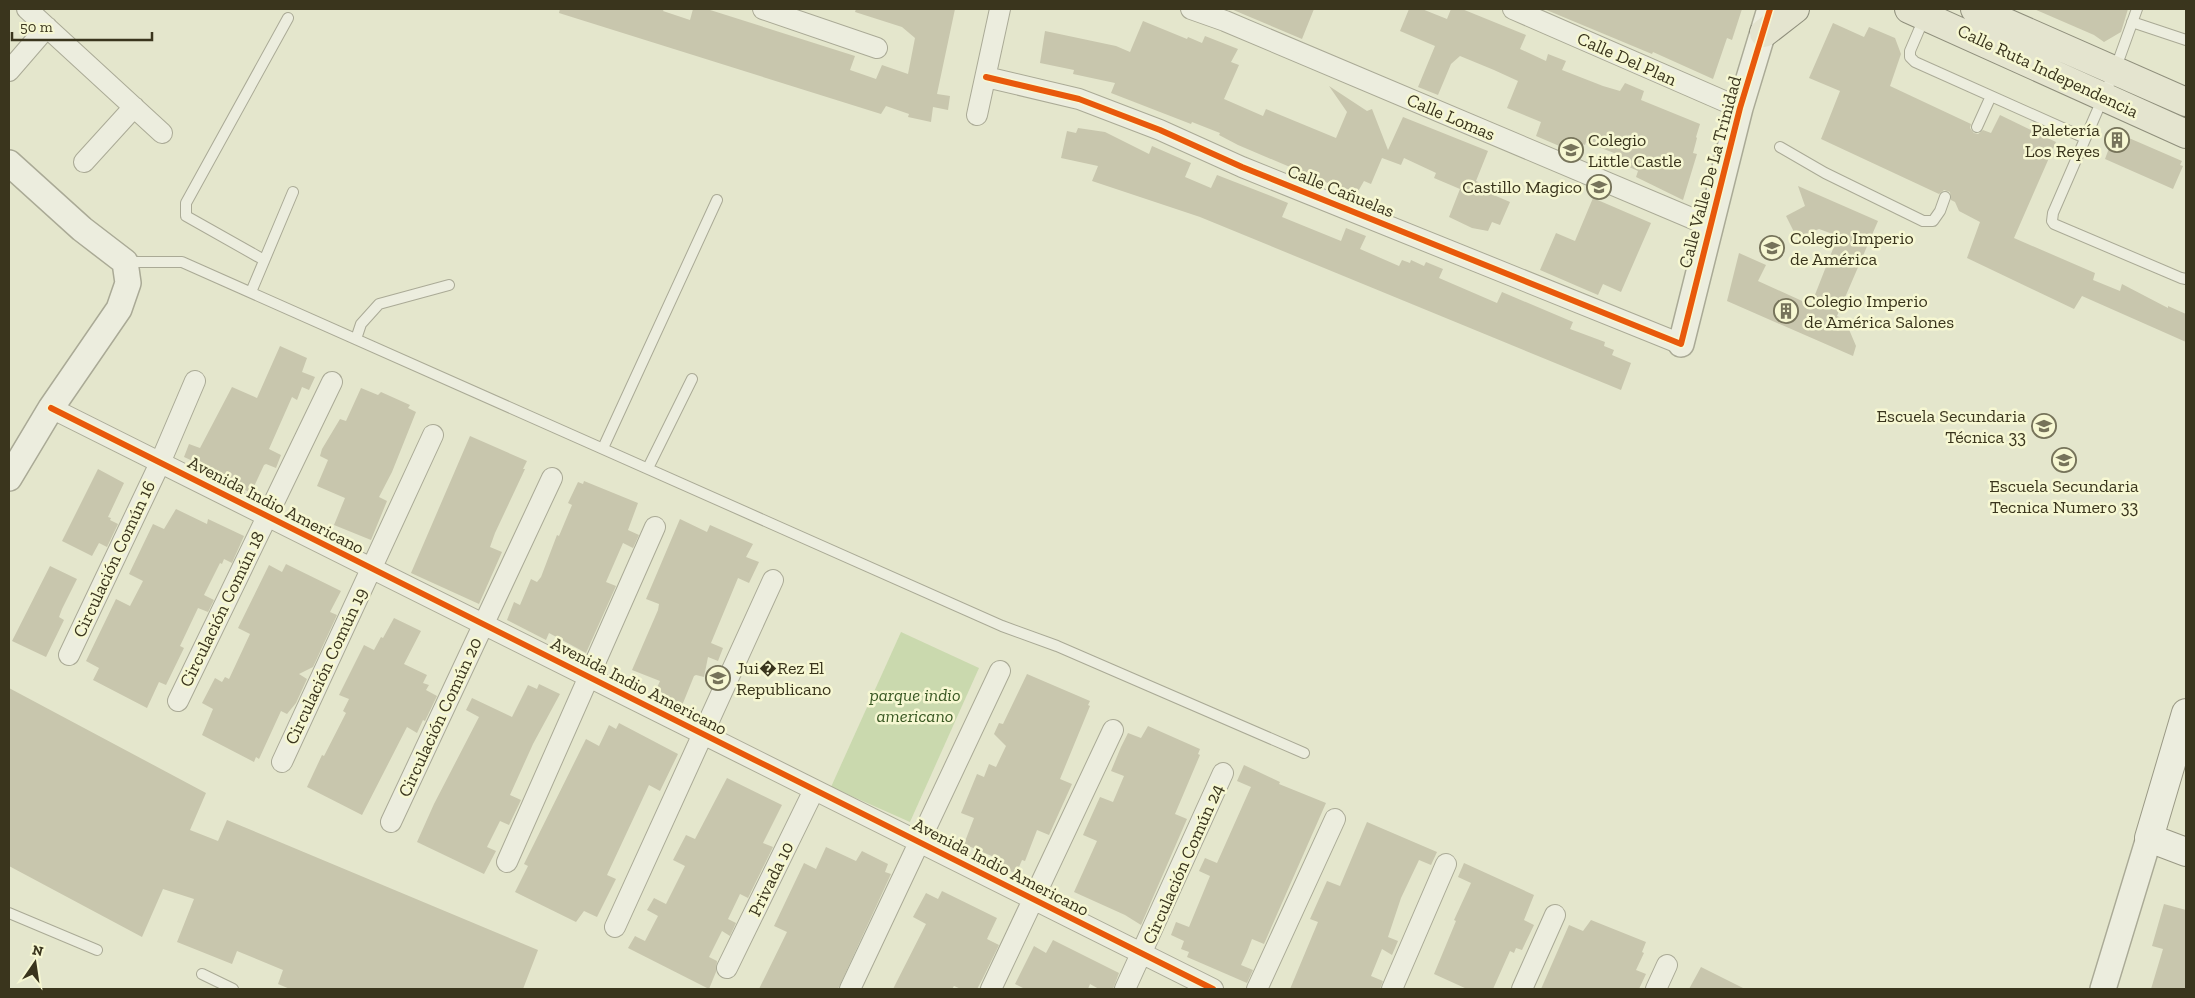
<svg xmlns="http://www.w3.org/2000/svg" width="2195" height="998" font-family="'Zilla Slab',serif">
  <rect width="100%" height="100%" fill="#e4e6cc"/>
  <path fill="#cad9ae" d="M 901,632 L 979,668 L 910,822 L 831,787 Z"/>
  <path fill="#c8c6ad" d="M 560,9 L 664,9 L 663,11 L 690,20 L 693,9 L 707,9 L 855,56 L 850,70 L 876,79 L 882,65 L 908,74 L 915,38 L 902,27 L 855,12 L 856,9 L 955,9 L 937,94 L 950,96 L 948,110 L 933,107 L 931,122 L 908,117 L 909,114 L 886,106 L 881,114 L 559,13 Z
    M 1231,9 L 1314,9 L 1302,39 Z
    M 1409,9 L 1422,9 L 1447,19 L 1451,9 L 1462,9 L 1526,35 L 1520,49 L 1546,61 L 1548,54 L 1566,61 L 1562,70 L 1603,86 L 1620,91 L 1625,83 L 1644,91 L 1641,100 L 1700,124 L 1696,137 L 1697,138 L 1693,153 L 1697,154 L 1683,200 L 1636,177 L 1638,171 L 1616,161 L 1619,155 L 1586,142 L 1585,145 L 1582,144 L 1578,154 L 1536,136 L 1541,122 L 1507,108 L 1518,81 L 1494,70 L 1460,56 L 1451,64 L 1438,95 L 1418,87 L 1435,46 L 1400,31 Z
    M 1544,9 L 1742,9 L 1732,40 L 1727,38 L 1713,79 L 1653,52 L 1652,54 Z
    M 2034,9 L 2128,9 L 2121,32 L 2104,42 L 2094,35 Z
    M 1143,21 L 1187,39 L 1188,37 L 1202,43 L 1205,36 L 1238,49 L 1231,62 L 1239,65 L 1224,99 L 1263,116 L 1266,109 L 1336,138 L 1347,112 L 1329,86 L 1367,111 L 1372,109 L 1388,150 L 1403,117 L 1488,151 L 1476,181 L 1484,185 L 1482,190 L 1510,202 L 1500,225 L 1492,222 L 1488,231 L 1472,228 L 1449,217 L 1460,189 L 1434,178 L 1436,173 L 1434,172 L 1404,158 L 1401,165 L 1382,158 L 1371,184 L 1364,181 L 1356,195 L 1238,145 L 1219,135 L 1220,133 L 1192,122 L 1191,124 L 1111,93 L 1115,83 L 1073,74 L 1074,70 L 1040,63 L 1045,31 L 1116,46 L 1130,52 Z
    M 1833,23 L 1864,37 L 1869,27 L 1895,38 L 1901,54 L 1890,86 L 1971,124 L 1970,128 L 1974,133 L 1978,134 L 1983,130 L 1991,133 L 2000,115 L 2056,142 L 2014,238 L 2095,273 L 2093,280 L 2120,291 L 2122,284 L 2168,308 L 2168,306 L 2186,314 L 2186,342 L 2082,296 L 2074,309 L 1967,258 L 1980,222 L 1959,211 L 1955,202 L 1951,200 L 1950,192 L 1944,190 L 1939,194 L 1821,139 L 1840,91 L 1809,78 Z
    M 1078,128 L 1105,132 L 1149,154 L 1152,146 L 1191,163 L 1185,177 L 1211,188 L 1217,175 L 1271,196 L 1288,203 L 1282,217 L 1341,241 L 1346,228 L 1366,236 L 1360,249 L 1399,266 L 1402,260 L 1410,263 L 1411,260 L 1424,266 L 1426,262 L 1443,269 L 1439,278 L 1497,303 L 1502,292 L 1573,322 L 1570,329 L 1605,342 L 1604,346 L 1614,350 L 1612,355 L 1631,363 L 1621,390 L 1200,217 L 1092,181 L 1098,166 L 1061,158 L 1067,131 L 1076,133 Z
    M 2115,132 L 2182,161 L 2180,165 L 2183,166 L 2173,189 L 2105,159 Z
    M 1798,186 L 1878,221 L 1837,316 L 1845,320 L 1856,346 L 1853,356 L 1727,301 L 1739,253 L 1766,265 L 1758,281 L 1811,305 L 1838,236 L 1819,229 L 1797,238 L 1786,216 L 1805,206 Z
    M 1593,198 L 1651,223 L 1621,292 L 1603,284 L 1598,295 L 1540,270 L 1556,233 L 1575,241 Z
    M 280,346 L 307,358 L 302,372 L 315,377 L 309,390 L 302,387 L 297,400 L 292,397 L 269,449 L 281,455 L 276,468 L 266,464 L 264,465 L 251,493 L 218,476 L 219,473 L 184,457 L 189,444 L 200,448 L 232,387 L 257,398 Z
    M 361,388 L 378,395 L 381,392 L 410,405 L 408,408 L 416,412 L 392,472 L 379,497 L 387,501 L 371,540 L 334,525 L 345,498 L 317,486 L 328,460 L 320,456 L 322,449 L 340,419 L 346,421 Z
    M 470,436 L 527,461 L 523,469 L 525,469 L 495,533 L 490,547 L 502,552 L 479,604 L 411,573 Z
    M 98,469 L 124,483 L 108,517 L 111,518 L 110,520 L 118,524 L 107,547 L 99,543 L 92,556 L 62,541 Z
    M 584,481 L 638,503 L 628,530 L 639,535 L 633,548 L 623,543 L 606,582 L 616,586 L 586,653 L 549,633 L 546,640 L 507,620 L 514,602 L 520,605 L 531,579 L 537,582 L 541,577 L 557,535 L 559,536 L 572,505 L 568,503 L 578,482 L 583,484 Z
    M 176,509 L 207,524 L 208,519 L 244,536 L 232,563 L 224,559 L 222,564 L 220,563 L 204,595 L 214,600 L 208,612 L 198,608 L 180,646 L 184,648 L 166,685 L 159,682 L 147,708 L 93,680 L 99,668 L 86,661 L 116,599 L 130,606 L 143,581 L 129,574 L 153,524 L 164,529 Z
    M 680,519 L 707,532 L 710,525 L 753,544 L 746,557 L 759,562 L 749,583 L 738,578 L 711,643 L 723,648 L 718,661 L 708,657 L 704,677 L 696,675 L 694,676 L 681,708 L 663,699 L 665,694 L 656,690 L 660,681 L 632,670 L 658,610 L 659,604 L 646,599 Z
    M 286,564 L 341,591 L 330,612 L 337,615 L 313,667 L 299,674 L 307,679 L 296,703 L 287,714 L 281,711 L 259,759 L 256,757 L 254,762 L 202,735 L 213,709 L 202,703 L 215,678 L 222,682 L 225,677 L 229,679 L 250,634 L 238,628 L 269,565 L 282,572 Z
    M 50,566 L 77,579 L 62,609 L 59,617 L 64,620 L 46,657 L 12,641 Z
    M 394,618 L 421,631 L 404,664 L 427,675 L 423,683 L 429,685 L 426,690 L 437,696 L 425,721 L 423,720 L 417,733 L 407,727 L 362,815 L 307,787 L 322,755 L 324,756 L 346,713 L 343,711 L 349,699 L 339,695 L 364,645 L 374,650 L 381,637 L 383,638 Z
    M 1027,674 L 1090,701 L 1088,705 L 1090,706 L 1060,779 L 1072,784 L 1049,835 L 1037,830 L 1025,861 L 1022,860 L 1016,874 L 993,862 L 996,858 L 964,844 L 974,818 L 961,813 L 977,774 L 984,777 L 989,764 L 996,767 L 1006,746 L 994,734 L 999,723 L 1003,724 Z
    M 539,684 L 560,694 L 533,744 L 510,795 L 521,800 L 509,825 L 500,821 L 487,847 L 496,851 L 484,874 L 417,842 L 434,804 L 479,717 L 466,710 L 472,698 L 512,717 L 528,685 L 537,689 Z
    M 9,688 L 206,793 L 190,830 L 218,841 L 227,820 L 538,950 L 523,989 L 290,989 L 278,984 L 283,970 L 237,951 L 232,964 L 177,942 L 194,899 L 163,889 L 142,937 L 9,866 Z
    M 619,723 L 678,754 L 660,791 L 649,785 L 607,875 L 616,879 L 597,917 L 584,911 L 576,922 L 515,892 L 528,866 L 524,864 L 586,739 L 599,746 L 609,725 L 616,729 Z
    M 1148,726 L 1200,749 L 1198,754 L 1200,755 L 1175,814 L 1187,819 L 1141,925 L 1125,915 L 1074,892 L 1097,841 L 1083,835 L 1086,828 L 1100,797 L 1113,802 L 1124,776 L 1111,771 L 1121,747 L 1128,733 L 1141,738 Z
    M 1244,765 L 1280,782 L 1279,784 L 1326,803 L 1264,944 L 1252,939 L 1247,952 L 1241,965 L 1253,970 L 1247,983 L 1187,957 L 1189,952 L 1181,949 L 1184,941 L 1171,935 L 1176,922 L 1189,927 L 1210,876 L 1199,871 L 1205,858 L 1217,863 L 1250,789 L 1251,787 L 1237,781 Z
    M 727,778 L 782,805 L 763,843 L 773,847 L 748,898 L 740,894 L 728,919 L 736,923 L 730,936 L 722,931 L 709,957 L 717,961 L 716,972 L 709,989 L 628,948 L 635,936 L 645,941 L 658,916 L 647,910 L 654,898 L 666,904 L 685,866 L 673,860 L 686,835 L 695,839 Z
    M 1367,822 L 1437,852 L 1431,865 L 1419,860 L 1401,898 L 1388,937 L 1398,941 L 1392,955 L 1382,949 L 1371,976 L 1383,981 L 1380,989 L 1290,989 L 1318,922 L 1310,919 L 1327,881 L 1340,886 Z
    M 826,847 L 856,861 L 862,851 L 888,864 L 885,872 L 891,874 L 838,989 L 759,989 L 787,932 L 774,926 L 804,863 L 816,869 Z
    M 1464,863 L 1534,895 L 1524,920 L 1534,925 L 1522,950 L 1516,948 L 1514,953 L 1510,951 L 1493,989 L 1467,989 L 1434,974 L 1456,921 L 1454,920 L 1471,883 L 1458,877 Z
    M 942,891 L 997,918 L 987,939 L 999,945 L 982,980 L 977,989 L 961,989 L 954,986 L 952,989 L 893,989 L 926,924 L 913,917 L 926,893 L 938,899 Z
    M 2164,904 L 2186,910 L 2186,989 L 2151,989 L 2163,949 L 2152,946 Z
    M 1591,920 L 1646,942 L 1642,952 L 1644,953 L 1636,970 L 1646,974 L 1639,989 L 1541,989 L 1569,925 L 1583,931 Z
    M 1053,940 L 1119,973 L 1113,989 L 1099,989 L 1090,984 L 1088,989 L 1025,989 L 1015,984 L 1034,946 L 1046,953 Z
    M 1701,967 L 1745,989 L 1689,989 Z"/>
  <g fill="none" stroke-linecap="round" stroke-linejoin="round">
    <defs>
      <path id="service" d="M 2137,9 L 2115,70 L 2053,213 L 2052,221 L 2054,224 L 2181,278 L 2186,279
        M 1925,16 L 1910,51 L 1910,57 L 1915,62 L 2085,138
        M 2132,22 L 2186,40
        M 1977,127 L 1991,96
        M 1780,147 L 1825,173 L 1923,221 L 1933,221 L 1940,211 L 1945,197
        M 264,260 L 186,216 L 186,203 L 288,18
        M 126,262 L 182,262 L 1002,626 L 1057,646 L 1304,753
        M 251,292 L 293,192
        M 356,339 L 361,324 L 379,304 L 449,285
        M 603,448 L 717,200
        M 648,468 L 692,379
        M 9,913 L 97,950
        M 202,974 L 233,989"/>
      <path id="minor" d="M 27,9 L 162,133
        M 763,9 L 877,48
        M 1191,9 L 1225,21 L 1710,226
        M 1513,9 L 1740,108
        M 9,71 L 47,27
        M 986,77 L 1079,99 L 1160,130 L 1242,167 L 1681,344
        M 977,115 L 1000,9
        M 84,162 L 134,107
        M 51,408 L 1213,989
        M 69,655 L 160,463 L 195,381
        M 178,701 L 332,382
        M 282,762 L 433,435
        M 391,822 L 552,478
        M 507,862 L 655,527
        M 615,927 L 773,580
        M 727,968 L 814,790
        M 850,989 L 1000,671
        M 991,989 L 1113,730
        M 1125,989 L 1223,773
        M 1257,989 L 1335,819
        M 1392,989 L 1446,864
        M 1522,989 L 1555,915
        M 1656,989 L 1667,965"/>
      <path id="tertiary" d="M 9,163 L 82,229 L 125,262 L 128,283 L 119,309 L 51,408 L 9,478
        M 1681,344 L 1740,108 L 1770,9
        M 2103,989 L 2149,838"/>
      <path id="secondary" d="M 2186,713 L 2149,838 L 2186,852"/>
      <path id="primary" d="M 1909,9 L 2186,134
        M 1975,9 L 2186,102
        M 1764,33 L 1795,9"/>
    </defs>
    <use href="#service" stroke="#aaaa96" stroke-width="12"/>
    <use href="#minor" stroke="#aaaa96" stroke-width="22"/>
    <use href="#tertiary" stroke="#aaaa96" stroke-width="28"/>
    <use href="#secondary" stroke="#9a9985" stroke-width="30"/>
    <use href="#primary" stroke="#8f8f7c" stroke-width="30"/>
    <use href="#service" stroke="#ecedde" stroke-width="10"/>
    <use href="#minor" stroke="#ecedde" stroke-width="20"/>
    <use href="#tertiary" stroke="#ecedde" stroke-width="25"/>
    <use href="#secondary" stroke="#ecedde" stroke-width="28"/>
    <use href="#primary" stroke="#e4e4cf" stroke-width="28"/>
    <defs>
      <path id="cycleway" d="M 986,77 L 1079,99 L 1160,130 L 1242,167 L 1681,344 L 1740,108 L 1770,9
        M 51,408 L 1213,989"/>
    </defs>
    <use href="#cycleway" stroke="#f6f7d2" stroke-width="9"/>
    <use href="#cycleway" stroke="#e8590c" stroke-width="6"/>
  </g>
  <defs>
    <symbol id="building-ring" viewBox="-11 -11 22 22"><circle r="9.5" fill="#f6f7d2" stroke="#76735a" stroke-width="1.5"/><path d="M-4-6H4V6H1V3H-1V6H-4ZM-2.5-4.3h1.7v1.8h-1.7ZM.8-4.3h1.7v1.8H.8ZM-2.5-1h1.7V.8h-1.7ZM.8-1h1.7V.8H.8Z" fill="#76735a"/></symbol>
    <symbol id="school-ring" viewBox="-11 -11 22 22"><circle r="9.5" fill="#f6f7d2" stroke="#76735a" stroke-width="1.5"/><path d="M0-5L7-2L0 1L-7-2ZM-4 1L0 2.5L4 1V4Q0 6-4 4Z" fill="#76735a"/></symbol>
  </defs>
  <g fill-rule="evenodd">
    <use href="#building-ring" x="2103" y="126" width="28" height="28"/>
    <use href="#school-ring" x="1557" y="136" width="28" height="28"/>
    <use href="#school-ring" x="1585" y="173" width="28" height="28"/>
    <use href="#school-ring" x="1758" y="234" width="28" height="28"/>
    <use href="#building-ring" x="1772" y="297" width="28" height="28"/>
    <use href="#school-ring" x="2030" y="412" width="28" height="28"/>
    <use href="#school-ring" x="2050" y="446" width="28" height="28"/>
    <use href="#school-ring" x="704" y="664" width="28" height="28"/>
  </g>
  <g text-anchor="middle" dominant-baseline="central" stroke-width="5" stroke-linejoin="round" paint-order="stroke">
    <g font-size="18" fill="#3a351d" stroke="#f6f7d2">
      <text transform="translate(1627 59) rotate(24)">Calle Del Plan</text>
      <text transform="translate(2048 71) rotate(25)">Calle Ruta Independencia</text>
      <text transform="translate(1451 117) rotate(23)">Calle Lomas</text>
      <text transform="translate(1710 172) rotate(-75)">Calle Valle De La Trinidad</text>
      <text transform="translate(1341 191) rotate(22)">Calle Cañuelas</text>
      <text transform="translate(276 505) rotate(27)">Avenida Indio Americano</text>
      <text transform="translate(114 559) rotate(-65)">Circulación Común 16</text>
      <text transform="translate(222 609) rotate(-64)">Circulación Común 18</text>
      <text transform="translate(326 666) rotate(-65)">Circulación Común 19</text>
      <text transform="translate(639 686) rotate(27)">Avenida Indio Americano</text>
      <text transform="translate(440 717) rotate(-65)">Circulación Común 20</text>
      <text transform="translate(1183 864) rotate(-66)">Circulación Común 24</text>
      <text transform="translate(1001 867) rotate(27)">Avenida Indio Americano</text>
      <text transform="translate(771 879) rotate(-64)">Privada 10</text>
    </g>
    <g font-size="18" fill="#3a351d" stroke="#f6f7d2" text-anchor="start">
      <text x="2100" y="130" text-anchor="end">Paletería<tspan x="2100" dy="21">Los Reyes</tspan></text>
      <text x="1588" y="140">Colegio<tspan x="1588" dy="21">Little Castle</tspan></text>
      <text x="1582" y="187" text-anchor="end">Castillo Magico</text>
      <text x="1790" y="238">Colegio Imperio<tspan x="1790" dy="21">de América</tspan></text>
      <text x="1804" y="301">Colegio Imperio<tspan x="1804" dy="21">de América Salones</tspan></text>
      <text x="2026" y="416" text-anchor="end">Escuela Secundaria<tspan x="2026" dy="21">Técnica 33</tspan></text>
      <text x="2064" y="486" text-anchor="middle">Escuela Secundaria<tspan x="2064" dy="21">Tecnica Numero 33</tspan></text>
      <text x="736" y="668">Jui�Rez El<tspan x="736" dy="21">Republicano</tspan></text>
    </g>
    <g font-size="18" font-style="italic" fill="#385722" stroke="#f6f7d2">
      <text x="915" y="695">parque indio<tspan x="915" dy="21">americano</tspan></text>
    </g>
  </g>
  <rect width="2195" height="998" fill="none" stroke="#3a351d" stroke-width="20"/>
  <g transform="translate(35 963) rotate(13)" stroke="#f6f7d2" stroke-width="4" paint-order="stroke">
  <path d="M0-4L9 19L0 12L-9 19Z" fill="#3a351d"/>
  <text y="-8" font-size="14" font-weight="bold" text-anchor="middle" fill="#3a351d">N</text>
  </g>
  <path d="M12 32v8h140v-8" fill="none" stroke="#3a351d" stroke-width="2.5"/>
  <text x="20" y="32" font-size="15" fill="#3a351d" stroke="#f6f7d2" stroke-width="4" paint-order="stroke">50 m</text>
</svg>
